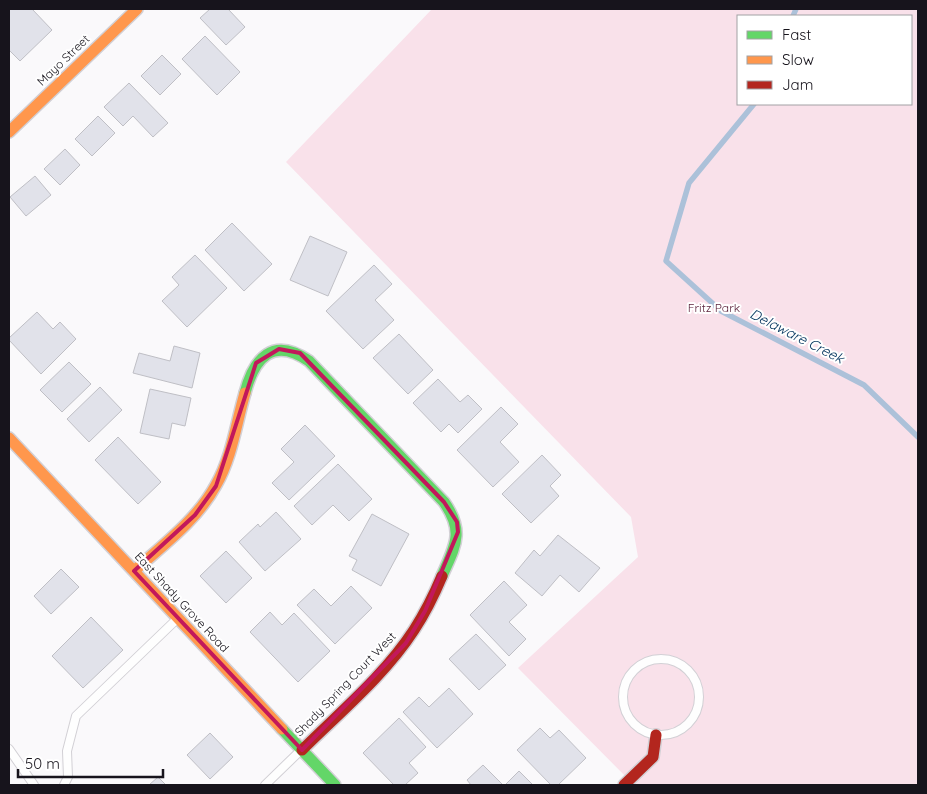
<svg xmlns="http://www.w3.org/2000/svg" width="927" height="794" font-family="Quicksand,sans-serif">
  <rect width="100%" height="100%" fill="#faf9fb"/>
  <path fill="#f9e1ea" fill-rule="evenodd" d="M 432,9 L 918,9 L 918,785 L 634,785 L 518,668 L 638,557 L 631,517 L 286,162 ZM 738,16 L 911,16 L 911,104 L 738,104 Z"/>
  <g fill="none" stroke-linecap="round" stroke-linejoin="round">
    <path stroke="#acc1d9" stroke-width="5.5" d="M 793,16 L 796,9
      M 754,104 L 689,183 L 666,261 L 721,311 L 864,385 L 918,437"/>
  </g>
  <path fill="#e1e2ea" stroke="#bfbfc5" d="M 9,9 L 32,9 L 52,30 L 20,61 L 9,50 Z
    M 210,9 L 228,9 L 245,27 L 226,45 L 200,18 Z
    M 205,36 L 240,72 L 217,95 L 182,59 Z
    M 162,55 L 181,74 L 160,95 L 141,76 Z
    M 129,83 L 168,123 L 153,137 L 133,116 L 123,126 L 104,107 Z
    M 98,116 L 115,133 L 92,156 L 75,139 Z
    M 65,149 L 80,165 L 60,185 L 44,169 Z
    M 35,176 L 51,195 L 26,216 L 10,197 Z
    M 232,223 L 272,264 L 244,291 L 205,250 Z
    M 310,236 L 347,252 L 328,296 L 290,280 Z
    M 195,255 L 227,288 L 187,327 L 162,301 L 179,285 L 172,277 Z
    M 374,265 L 392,284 L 375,300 L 394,320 L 363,349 L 326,311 Z
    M 37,312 L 53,329 L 60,322 L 76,339 L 41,374 L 9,340 L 9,338 Z
    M 399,334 L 433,370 L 408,394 L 373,358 Z
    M 174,346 L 200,353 L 192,388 L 133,373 L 139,353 L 170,361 Z
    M 69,362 L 91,384 L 62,412 L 40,390 Z
    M 438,379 L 460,402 L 468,395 L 482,409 L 458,433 L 449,424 L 441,432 L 413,403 Z
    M 100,387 L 122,410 L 89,442 L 67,419 Z
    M 150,389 L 191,398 L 185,426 L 172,423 L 169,439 L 140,433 Z
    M 501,407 L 518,424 L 500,442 L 519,462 L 493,487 L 457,450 Z
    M 305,425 L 335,456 L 289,500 L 272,483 L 294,462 L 281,449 Z
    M 118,437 L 161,482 L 138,504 L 95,460 Z
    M 542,455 L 561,475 L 550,486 L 559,496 L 531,523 L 502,494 Z
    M 338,464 L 372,499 L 349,521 L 333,505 L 312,525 L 294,506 Z
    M 276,512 L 301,539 L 265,571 L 239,542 L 258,524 L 260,527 Z
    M 372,514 L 409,534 L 381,586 L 352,570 L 357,560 L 349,556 Z
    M 558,535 L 600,568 L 579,592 L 560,575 L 542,596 L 515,573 L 534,550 L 540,556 Z
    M 226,551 L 252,578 L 226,603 L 200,576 Z
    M 61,569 L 79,587 L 51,614 L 34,596 Z
    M 504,581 L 527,605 L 509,622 L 526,639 L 509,656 L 470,615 Z
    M 351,586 L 372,608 L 335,644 L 297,605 L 314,589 L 331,606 Z
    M 270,612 L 282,625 L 294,613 L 330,651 L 298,682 L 250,632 Z
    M 91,617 L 123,650 L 83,688 L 52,656 Z
    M 476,634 L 506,665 L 479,690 L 449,659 Z
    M 449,688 L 473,714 L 437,748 L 403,712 L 419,697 L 429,707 Z
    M 399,718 L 426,747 L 409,763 L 418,773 L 405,785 L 394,785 L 363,753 Z
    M 540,728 L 550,738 L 559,730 L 586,758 L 558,785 L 551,785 L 517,750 Z
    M 210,733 L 233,757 L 210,779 L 187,755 Z
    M 483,765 L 503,785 L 471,785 L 467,780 Z
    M 519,771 L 533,785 L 505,785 Z
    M 158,777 L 166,785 L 149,785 Z"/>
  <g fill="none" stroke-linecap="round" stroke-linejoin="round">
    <defs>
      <path id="lane" d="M623 697a38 38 0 1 1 76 0a38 38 0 1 1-76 0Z
        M 9,749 L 34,785
        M 64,785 L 68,777 L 67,751 L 76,716 L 177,619
        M 265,785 L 300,751"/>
      <path id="fast" d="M 245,393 C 254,358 273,336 309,361 L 444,502 C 465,532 455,546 442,576
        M 282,729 L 335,785"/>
      <path id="slow" d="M 9,132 L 137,9
        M 9,438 L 282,729
        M 134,571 C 163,545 197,520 216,485 C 232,457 236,424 245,393"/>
      <path id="jam" d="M 302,750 C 340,712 384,676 414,630 C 425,613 434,595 442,576
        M 624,785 L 653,757 L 656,735"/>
    </defs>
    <use href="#lane" stroke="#d2d0d5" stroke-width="10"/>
    <use href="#fast" stroke="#d2d0d5" stroke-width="14"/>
    <use href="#slow" stroke="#d2d0d5" stroke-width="14"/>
    <use href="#jam" stroke="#d2d0d5" stroke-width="14"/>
    <use href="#lane" stroke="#fefefe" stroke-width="8"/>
    <use href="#fast" stroke="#63d668" stroke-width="11"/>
    <use href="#slow" stroke="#ff974d" stroke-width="11"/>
    <use href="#jam" stroke="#b3261e" stroke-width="11"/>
  </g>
  <path fill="none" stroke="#c2185b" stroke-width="4" stroke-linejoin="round" d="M 279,349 L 300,353 L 444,502 L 457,522 L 458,532 L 425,611 L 406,643 L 302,750 L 134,571 L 195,515 L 216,486 L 256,363 Z"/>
  <g text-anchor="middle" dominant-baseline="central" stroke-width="4" stroke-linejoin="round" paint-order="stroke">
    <g font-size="12" fill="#17141c" stroke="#fff">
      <text transform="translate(63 60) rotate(-44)">Mayo Street</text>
      <text transform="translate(182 602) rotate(47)">East Shady Grove Road</text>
      <text transform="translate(345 684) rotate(-46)">Shady Spring Court West</text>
    </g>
    <g font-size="12" fill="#5c233c" stroke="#fff">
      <text x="714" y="307">Fritz Park</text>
    </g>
    <g font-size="14" font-style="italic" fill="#04345e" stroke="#fff">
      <text transform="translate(797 336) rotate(27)">Delaware Creek</text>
    </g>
  </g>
  <rect width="927" height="794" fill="none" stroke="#17141c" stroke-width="20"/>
  <rect x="737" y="15" width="175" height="90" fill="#ffffff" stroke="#a2a1a4"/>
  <rect x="747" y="31" width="25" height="8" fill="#63d668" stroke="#a2a1a4"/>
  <text x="782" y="40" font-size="15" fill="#17141c">Fast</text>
  <rect x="747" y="56" width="25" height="8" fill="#ff974d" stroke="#a2a1a4"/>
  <text x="782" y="65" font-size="15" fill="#17141c">Slow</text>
  <rect x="747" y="81" width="25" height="8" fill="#b3261e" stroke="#a2a1a4"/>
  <text x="782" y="90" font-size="15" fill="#17141c">Jam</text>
  <path d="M18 769v8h145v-8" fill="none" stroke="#17141c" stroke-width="2.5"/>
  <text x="25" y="769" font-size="15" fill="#17141c" stroke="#ffffff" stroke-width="4" paint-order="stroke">50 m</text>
</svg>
